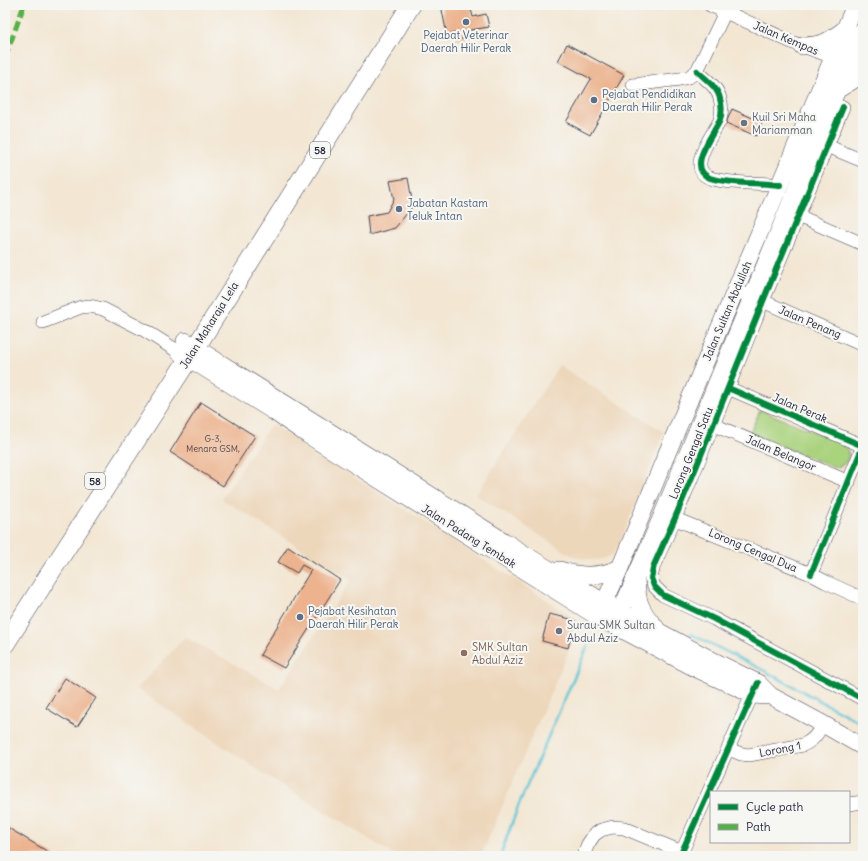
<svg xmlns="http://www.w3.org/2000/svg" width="868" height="861" font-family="Delius,sans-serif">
  <rect width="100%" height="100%" fill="#f6f6f2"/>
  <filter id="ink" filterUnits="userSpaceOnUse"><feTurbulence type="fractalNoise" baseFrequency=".025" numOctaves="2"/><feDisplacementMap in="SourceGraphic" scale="8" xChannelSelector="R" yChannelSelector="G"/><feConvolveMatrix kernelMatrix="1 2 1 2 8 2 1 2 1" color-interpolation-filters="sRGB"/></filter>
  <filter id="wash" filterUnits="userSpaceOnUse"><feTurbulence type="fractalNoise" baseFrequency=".012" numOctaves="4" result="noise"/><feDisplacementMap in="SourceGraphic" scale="16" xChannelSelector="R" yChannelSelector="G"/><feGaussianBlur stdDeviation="0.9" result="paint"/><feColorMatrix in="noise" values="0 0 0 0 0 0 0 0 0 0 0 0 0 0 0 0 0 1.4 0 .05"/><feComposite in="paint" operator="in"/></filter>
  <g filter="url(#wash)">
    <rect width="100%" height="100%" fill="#f3e7d4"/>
    <path fill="#edd7bb" d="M 559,365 L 664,432 L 618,547 L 612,555 L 603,559 L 592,560 L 579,558 L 569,554 L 476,495 Z
      M 271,424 L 581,622 L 481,856 L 396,856 L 269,777 L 137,689 L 185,637 L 279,689 L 351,580 L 222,499 Z"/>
    <path fill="#aad37e" stroke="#667a5c" d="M 760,410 L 842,443 C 845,446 847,448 848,452 C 851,460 842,467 835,468 L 750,433 Z"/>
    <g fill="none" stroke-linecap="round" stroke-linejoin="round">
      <path stroke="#5ac3d6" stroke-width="2.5" d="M 691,634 L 765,671 L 863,724
        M 500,856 L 519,804 L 589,643"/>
    </g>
    <g id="blocks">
      <path fill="#ecb38e" d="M 441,5 L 470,5 L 473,17 L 486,14 L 489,27 L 470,30 L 471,37 L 457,40 L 455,33 L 447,35 Z
        M 567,44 L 624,75 L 590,135 L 566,122 L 591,79 L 558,61 Z
        M 732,109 L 762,122 L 756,136 L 726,123 Z
        M 408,178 L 413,206 L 395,228 L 369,235 L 367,216 L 387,212 L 394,199 L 390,181 Z
        M 201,402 L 255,436 L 223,486 L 170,452 Z
        M 288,546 L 340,580 L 284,668 L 260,655 L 311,570 L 302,565 L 297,573 L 278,562 Z
        M 549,614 L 575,620 L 568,648 L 542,641 Z
        M 65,678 L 96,698 L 77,727 L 46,708 Z
        M 5,826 L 55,856 L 5,856 Z"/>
    </g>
  </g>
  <g filter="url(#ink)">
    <use href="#blocks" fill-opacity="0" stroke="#414052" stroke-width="1"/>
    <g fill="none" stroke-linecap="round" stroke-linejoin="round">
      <defs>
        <path id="minor" d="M 710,5 L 794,43 L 863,68
          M 697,71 C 705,79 718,87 720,99 C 722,105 722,113 720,120 C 714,134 685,168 710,178 C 722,182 734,182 746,183 C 757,183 768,184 780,185
          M 633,85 L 680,79 L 689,77 L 697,71 L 725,12
          M 843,107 L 763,301 L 697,465 L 675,518 L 654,565 L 651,578 L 654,586 L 663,595 L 714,619 L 863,699
          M 827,146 L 863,161
          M 798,216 L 863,244
          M 735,291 L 751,296 L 863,345
          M 43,322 L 81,307 L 90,306 L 103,309 L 144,330 L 179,352
          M 728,388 L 863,446 L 811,574
          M 714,425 L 849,482
          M 668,516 L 811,574 L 826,582 L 863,599
          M 729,749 L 741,754 L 749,755 L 803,745 C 814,740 817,734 823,724
          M 849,804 L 863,802
          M 583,856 L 588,844 L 594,835 L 601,830 L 613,827 L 624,828 L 682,852
          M 680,856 L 756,686"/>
        <path id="major" d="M 802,46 C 823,45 828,42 845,29
          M 837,90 L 855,79 L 863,76
          M 185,341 L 537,562 L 605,603 L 710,659 L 758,683 L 771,696 L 823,724 L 863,747
          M 179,352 L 273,411 L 308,435 L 598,617 L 695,668 L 736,687 L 752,695 L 771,696
          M 560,570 C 580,577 601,577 620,568
          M 636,578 C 637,602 640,610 656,628
          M 600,613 L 620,568 L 665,458 L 855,5
          M 616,622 L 663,514 L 837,90 L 863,30"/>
        <path id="highway" d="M 5,644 L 54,567 L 131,448 L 189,358 L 411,5"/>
      </defs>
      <use href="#minor" stroke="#414052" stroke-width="14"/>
      <use href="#major" stroke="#414052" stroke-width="18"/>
      <use href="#highway" stroke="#414052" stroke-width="20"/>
      <use href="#minor" stroke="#fff" stroke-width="13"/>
      <use href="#major" stroke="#fff" stroke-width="17"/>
      <use href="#highway" stroke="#fff" stroke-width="19"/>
      <path stroke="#55b146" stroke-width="5" stroke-dasharray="10 5" stroke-linecap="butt" d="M 5,58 L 24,5"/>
      <defs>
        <path id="cycleway" d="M 697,71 C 705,79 718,87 720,99 C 722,105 722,113 720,120 C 714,134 685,168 710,178 C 722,182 734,182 746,183 C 757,183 768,184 780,185
          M 843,107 L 763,301 L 697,465 L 675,518 L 654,565 L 651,578 L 654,586 L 663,595 L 714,619 L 863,699
          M 728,388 L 863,446 L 811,574
          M 680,856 L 758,683"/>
      </defs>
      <use href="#cycleway" stroke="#f6f6f2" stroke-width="8"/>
      <use href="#cycleway" stroke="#00873e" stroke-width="6"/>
    </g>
  </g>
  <g fill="#5c6f8a" stroke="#f6f6f2" stroke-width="1.5">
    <circle cx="466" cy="22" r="4"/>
    <circle cx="594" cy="100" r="4"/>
    <circle cx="399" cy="209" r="4"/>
    <circle cx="300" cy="617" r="4"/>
  </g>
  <g fill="#6b7280" stroke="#f6f6f2" stroke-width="1.5">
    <circle cx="744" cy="123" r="4"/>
    <circle cx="559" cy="631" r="4"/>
  </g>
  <circle fill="#8d6e63" stroke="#f6f6f2" stroke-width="1.5" cx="464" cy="653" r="4"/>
  <g text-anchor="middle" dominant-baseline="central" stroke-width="4" stroke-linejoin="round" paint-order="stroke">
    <g font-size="9" fill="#544650">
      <text x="213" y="438">G-3,<tspan x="213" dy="10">Menara GSM,</tspan></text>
    </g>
    <g fill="#f6f6f2" stroke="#626272" stroke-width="1">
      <rect x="310" y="142" width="20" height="16" rx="3"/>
      <rect x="85" y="473" width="20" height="16" rx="3"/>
    </g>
    <g font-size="10" font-weight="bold" fill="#22223b">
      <text x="320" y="150">58</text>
      <text x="95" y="481">58</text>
    </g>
    <g font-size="11" fill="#4e5e75" stroke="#f6f6f2" text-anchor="start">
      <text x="466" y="35" text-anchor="middle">Pejabat Veterinar<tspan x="466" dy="13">Daerah Hilir Perak</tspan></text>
      <text x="602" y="94">Pejabat Pendidikan<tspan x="602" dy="13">Daerah Hilir Perak</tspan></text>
      <text x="407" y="203">Jabatan Kastam<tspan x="407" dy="13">Teluk Intan</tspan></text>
      <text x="308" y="611">Pejabat Kesihatan<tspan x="308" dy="13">Daerah Hilir Perak</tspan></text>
    </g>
    <g font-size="11" fill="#22223b" stroke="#f6f6f2">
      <text transform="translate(786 38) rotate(23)">Jalan Kempas</text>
      <text transform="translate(727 311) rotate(-67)">Jalan Sultan Abdullah</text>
      <text transform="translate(810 322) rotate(23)">Jalan Penang</text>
      <text transform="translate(209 325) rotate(-58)">Jalan Maharaja Lela</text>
      <text transform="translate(800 408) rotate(23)">Jalan Perak</text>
      <text transform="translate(691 453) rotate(-68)">Lorong Gengal Satu</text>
      <text transform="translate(781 453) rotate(23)">Jalan Belangor</text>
      <text transform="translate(469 536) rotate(32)">Jalan Padang Tembak</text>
      <text transform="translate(753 550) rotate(23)">Lorong Cengal Dua</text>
      <text transform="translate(780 749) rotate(-11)">Lorong 1</text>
    </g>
    <g font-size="11" fill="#5b616d" stroke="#f6f6f2" text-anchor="start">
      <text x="752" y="117">Kuil Sri Maha<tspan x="752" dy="13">Mariamman</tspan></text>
      <text x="567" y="625">Surau SMK Sultan<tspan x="567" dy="13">Abdul Aziz</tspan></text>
    </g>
    <g font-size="11" fill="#785e54" stroke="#f6f6f2" text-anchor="start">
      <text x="472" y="647">SMK Sultan<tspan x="472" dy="13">Abdul Aziz</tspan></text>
    </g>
  </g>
  <rect width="868" height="861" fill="none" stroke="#f6f6f2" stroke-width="20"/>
  <rect x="710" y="791" width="140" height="52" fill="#f6f6f2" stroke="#a1a1a9"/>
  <rect x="718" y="804" width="20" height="6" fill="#00873e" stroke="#a1a1a9"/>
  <text x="746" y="811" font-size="12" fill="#22223b">Cycle path</text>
  <rect x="718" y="824" width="20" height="6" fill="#55b146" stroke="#a1a1a9"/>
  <text x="746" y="831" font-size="12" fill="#22223b">Path</text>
</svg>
